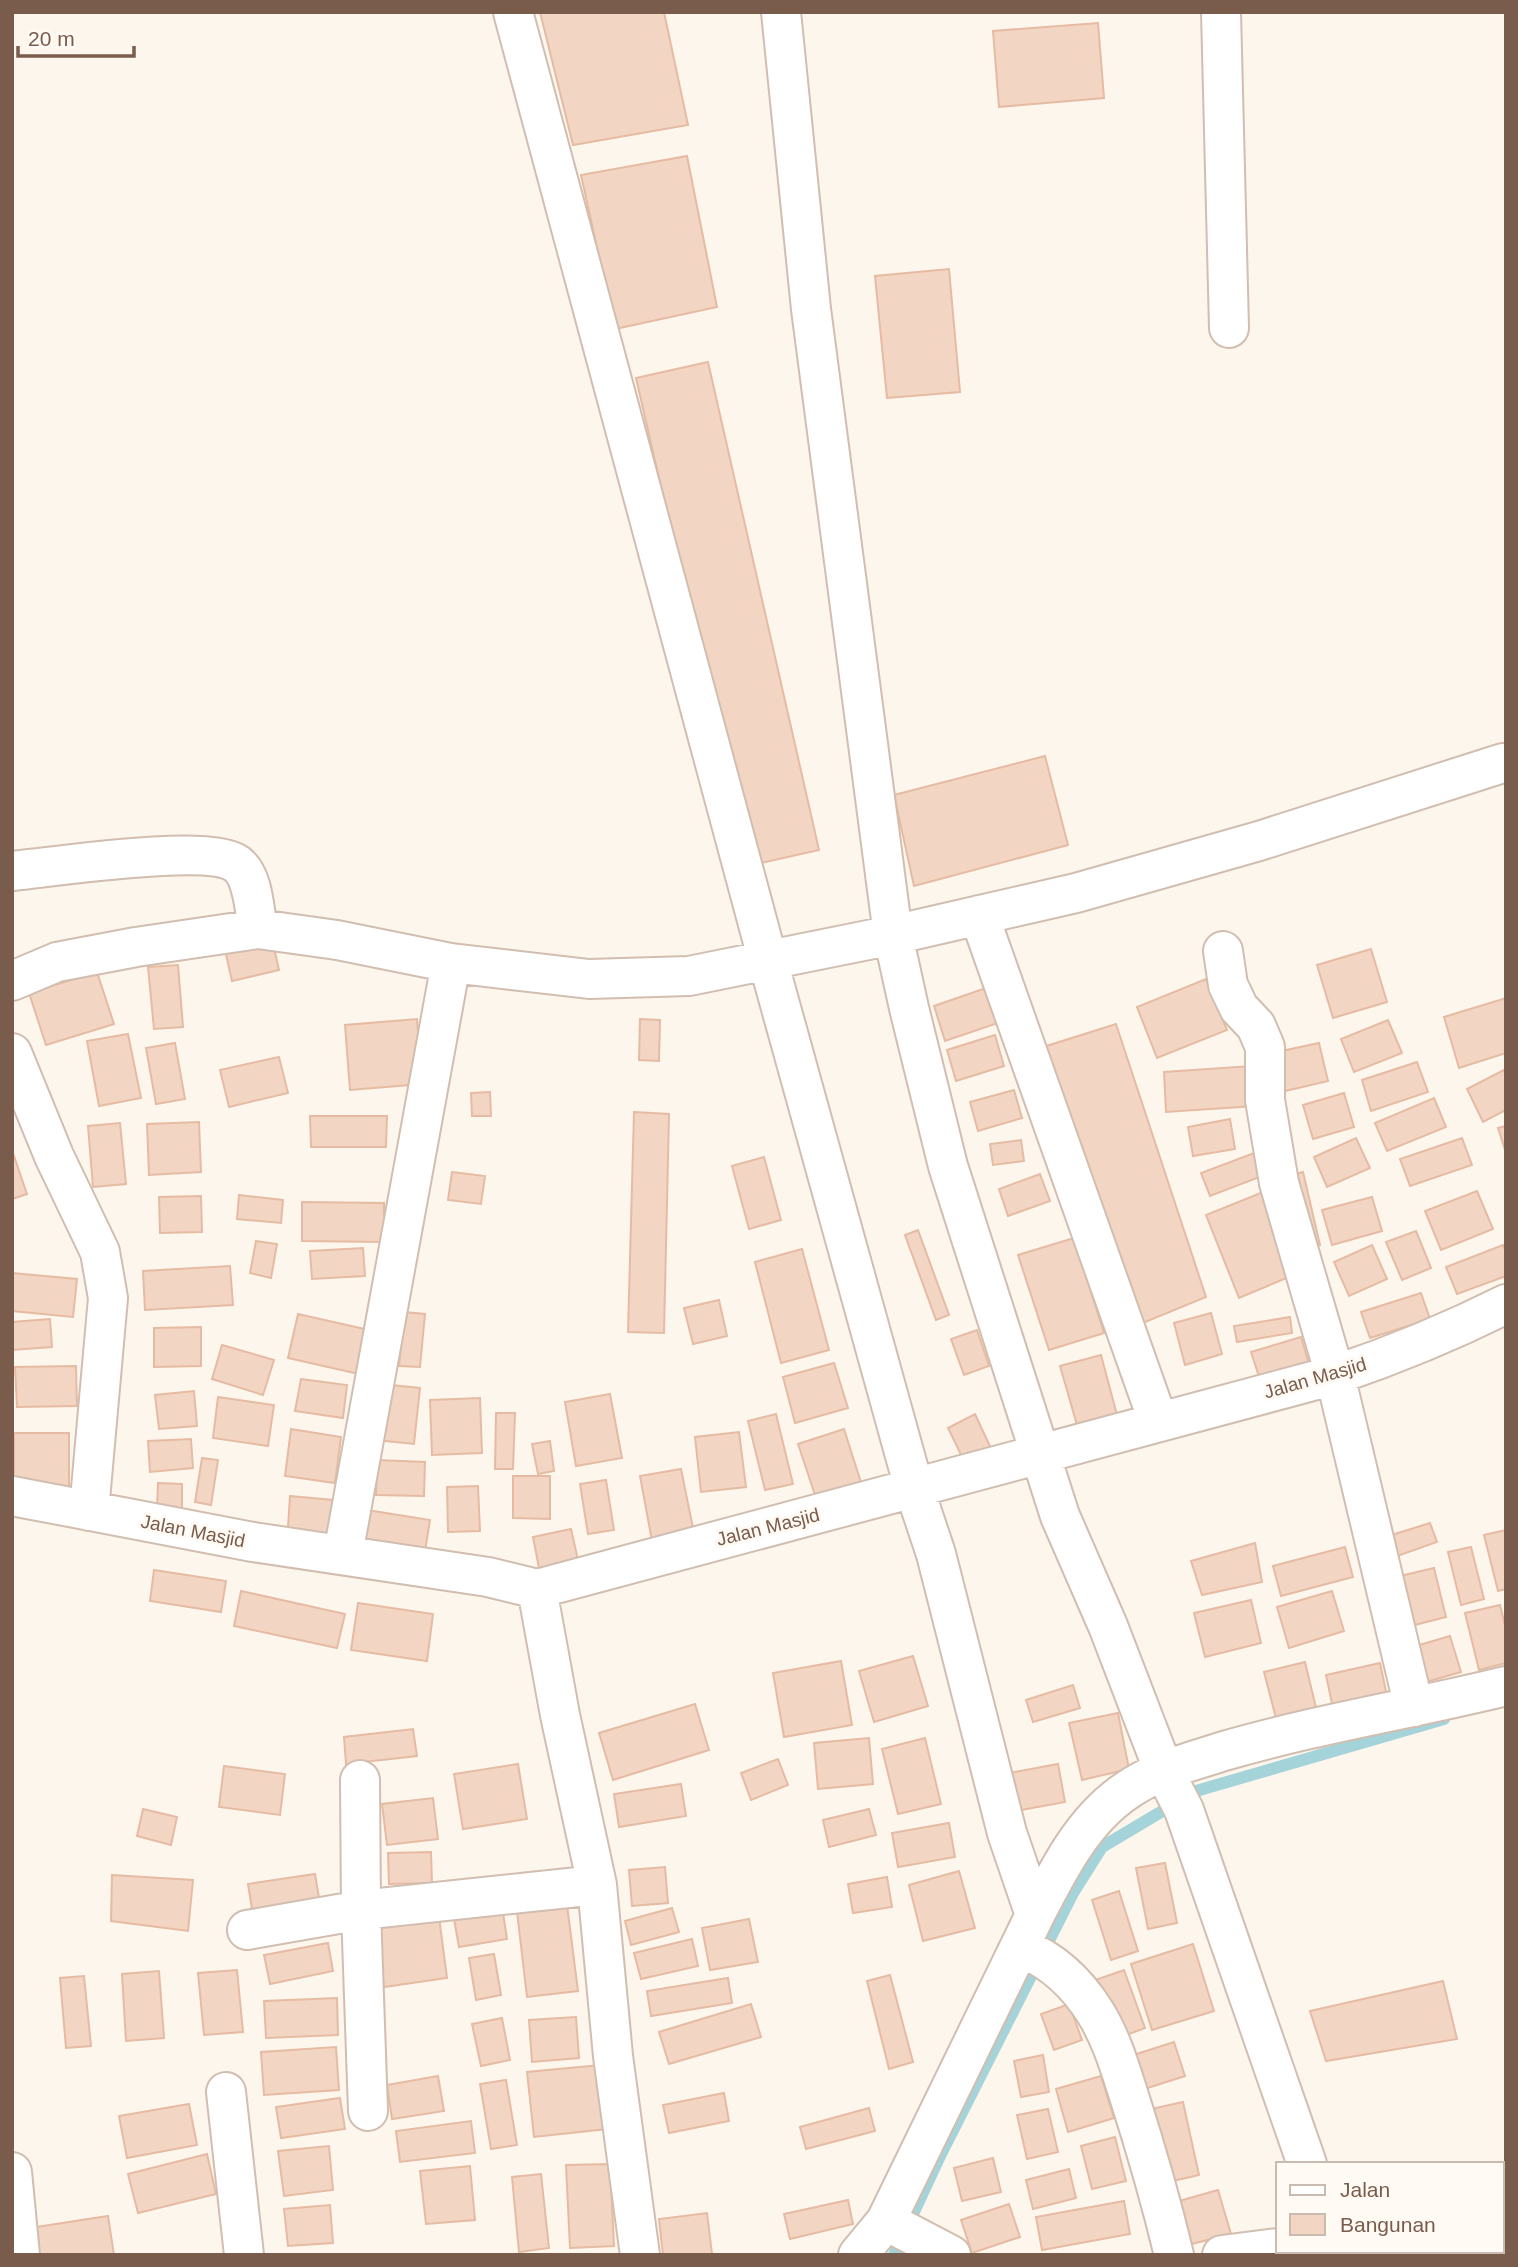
<svg xmlns="http://www.w3.org/2000/svg" width="1518" height="2267" font-family="Helvetica,sans-serif">
  <rect width="100%" height="100%" fill="#fdf6ec"/>
  <g fill="none" stroke-linecap="round" stroke-linejoin="round">
    <path stroke="#a5d3da" stroke-width="12" d="M 1502,2238 L 1506,2237
      M 894,2255 L 940,2156 L 1073,1893 L 1102,1847 L 1196,1791 L 1444,1719
      M 1379,2255 L 1404,2251"/>
  </g>
  <path fill="#f3d5c3" stroke="#e6bba3" stroke-width="2" d="M 540,12 L 664,12 L 688,125 L 573,145 Z
    M 1098,23 L 1104,98 L 999,107 L 993,31 Z
    M 687,156 L 717,307 L 615,329 L 581,175 Z
    M 949,269 L 960,392 L 887,398 L 875,276 Z
    M 708,362 L 819,850 L 748,866 L 636,378 Z
    M 1045,756 L 1068,845 L 914,886 L 894,795 Z
    M 272,939 L 279,970 L 232,981 L 225,950 Z
    M 1371,949 L 1387,1002 L 1333,1018 L 1317,965 Z
    M 178,965 L 183,1027 L 154,1029 L 148,967 Z
    M 97,972 L 114,1024 L 46,1045 L 29,993 Z
    M 1206,979 L 1227,1030 L 1157,1058 L 1137,1007 Z
    M 986,988 L 998,1023 L 945,1041 L 934,1006 Z
    M 1506,998 L 1506,1053 L 1459,1068 L 1444,1017 Z
    M 417,1019 L 422,1084 L 350,1090 L 345,1025 Z
    M 640,1019 L 660,1020 L 659,1061 L 639,1060 Z
    M 1388,1020 L 1402,1053 L 1354,1072 L 1341,1039 Z
    M 1116,1024 L 1206,1297 L 1138,1325 L 1037,1049 Z
    M 128,1034 L 141,1098 L 99,1106 L 87,1041 Z
    M 995,1035 L 1004,1066 L 956,1081 L 947,1050 Z
    M 175,1043 L 185,1099 L 156,1104 L 146,1048 Z
    M 1319,1043 L 1328,1081 L 1281,1092 L 1272,1053 Z
    M 279,1057 L 288,1093 L 229,1107 L 220,1070 Z
    M 1417,1062 L 1428,1092 L 1371,1111 L 1362,1080 Z
    M 1252,1066 L 1255,1106 L 1166,1112 L 1164,1072 Z
    M 1506,1069 L 1506,1110 L 1483,1122 L 1467,1089 Z
    M 1014,1090 L 1022,1118 L 978,1131 L 970,1102 Z
    M 490,1092 L 491,1116 L 472,1116 L 471,1093 Z
    M 1344,1093 L 1354,1127 L 1313,1139 L 1303,1105 Z
    M 1434,1098 L 1446,1127 L 1387,1151 L 1375,1123 Z
    M 634,1112 L 669,1114 L 664,1333 L 628,1332 Z
    M 310,1116 L 387,1116 L 386,1147 L 311,1147 Z
    M 1230,1119 L 1235,1149 L 1193,1156 L 1188,1127 Z
    M 199,1122 L 201,1172 L 149,1175 L 147,1124 Z
    M 120,1123 L 126,1184 L 93,1187 L 88,1126 Z
    M 1506,1126 L 1506,1153 L 1498,1128 Z
    M 1356,1138 L 1370,1168 L 1327,1187 L 1314,1157 Z
    M 1462,1138 L 1472,1165 L 1410,1186 L 1400,1159 Z
    M 1021,1140 L 1024,1161 L 993,1165 L 990,1144 Z
    M 12,1150 L 27,1194 L 12,1199 Z
    M 1262,1150 L 1270,1173 L 1210,1196 L 1201,1173 Z
    M 764,1157 L 781,1220 L 749,1229 L 732,1166 Z
    M 452,1172 L 485,1176 L 481,1204 L 448,1200 Z
    M 1303,1172 L 1320,1245 L 1301,1250 L 1283,1177 Z
    M 1040,1174 L 1050,1201 L 1008,1216 L 999,1189 Z
    M 1477,1191 L 1493,1229 L 1441,1250 L 1425,1211 Z
    M 1263,1192 L 1296,1274 L 1239,1298 L 1206,1215 Z
    M 239,1195 L 283,1200 L 281,1223 L 237,1219 Z
    M 201,1196 L 202,1232 L 160,1233 L 159,1197 Z
    M 1372,1197 L 1382,1231 L 1332,1245 L 1322,1210 Z
    M 302,1202 L 384,1203 L 384,1242 L 302,1241 Z
    M 918,1230 L 949,1315 L 936,1320 L 905,1235 Z
    M 1416,1231 L 1431,1268 L 1402,1280 L 1386,1242 Z
    M 1074,1238 L 1104,1333 L 1049,1350 L 1018,1255 Z
    M 256,1241 L 277,1244 L 271,1278 L 250,1273 Z
    M 1372,1245 L 1387,1279 L 1349,1296 L 1334,1262 Z
    M 1503,1245 L 1506,1251 L 1506,1276 L 1457,1294 L 1446,1267 Z
    M 363,1248 L 365,1276 L 312,1279 L 310,1251 Z
    M 802,1249 L 829,1350 L 781,1363 L 755,1262 Z
    M 230,1266 L 233,1305 L 145,1310 L 143,1271 Z
    M 12,1273 L 77,1279 L 73,1317 L 12,1311 Z
    M 1421,1293 L 1430,1319 L 1370,1338 L 1361,1312 Z
    M 719,1300 L 727,1336 L 693,1344 L 684,1308 Z
    M 404,1312 L 425,1314 L 420,1367 L 399,1366 Z
    M 1211,1313 L 1222,1354 L 1185,1365 L 1174,1323 Z
    M 298,1314 L 369,1330 L 359,1374 L 288,1358 Z
    M 1290,1317 L 1292,1333 L 1237,1342 L 1234,1326 Z
    M 50,1319 L 52,1347 L 12,1350 L 12,1322 Z
    M 201,1327 L 201,1366 L 154,1367 L 154,1328 Z
    M 977,1330 L 989,1366 L 964,1375 L 951,1339 Z
    M 1301,1337 L 1311,1371 L 1262,1386 L 1251,1352 Z
    M 222,1345 L 274,1360 L 263,1395 L 212,1379 Z
    M 1101,1355 L 1117,1415 L 1077,1425 L 1060,1366 Z
    M 834,1363 L 848,1408 L 795,1423 L 783,1377 Z
    M 76,1366 L 77,1406 L 17,1407 L 15,1367 Z
    M 301,1379 L 347,1385 L 343,1418 L 295,1411 Z
    M 381,1384 L 420,1388 L 414,1444 L 376,1440 Z
    M 194,1391 L 197,1426 L 159,1429 L 155,1395 Z
    M 610,1394 L 622,1458 L 576,1466 L 565,1402 Z
    M 218,1397 L 274,1405 L 268,1446 L 213,1438 Z
    M 480,1398 L 482,1453 L 432,1455 L 430,1400 Z
    M 496,1413 L 515,1413 L 513,1469 L 495,1469 Z
    M 776,1414 L 793,1484 L 765,1490 L 748,1421 Z
    M 975,1414 L 994,1455 L 967,1467 L 948,1428 Z
    M 291,1429 L 341,1437 L 335,1483 L 285,1476 Z
    M 844,1429 L 864,1492 L 819,1507 L 798,1444 Z
    M 739,1432 L 746,1487 L 701,1492 L 695,1437 Z
    M 14,1433 L 69,1433 L 69,1490 L 14,1490 Z
    M 191,1439 L 193,1468 L 150,1472 L 148,1441 Z
    M 550,1441 L 554,1471 L 538,1474 L 532,1444 Z
    M 202,1458 L 218,1460 L 211,1505 L 195,1502 Z
    M 377,1460 L 425,1462 L 424,1496 L 376,1495 Z
    M 681,1469 L 694,1533 L 652,1541 L 640,1476 Z
    M 513,1476 L 550,1476 L 550,1519 L 513,1518 Z
    M 606,1480 L 614,1530 L 588,1534 L 580,1484 Z
    M 158,1483 L 182,1484 L 182,1509 L 157,1509 Z
    M 478,1486 L 480,1531 L 448,1532 L 447,1487 Z
    M 290,1496 L 333,1500 L 330,1545 L 287,1542 Z
    M 367,1510 L 430,1520 L 424,1557 L 361,1547 Z
    M 1430,1523 L 1437,1542 L 1386,1560 L 1379,1539 Z
    M 571,1529 L 578,1560 L 539,1568 L 533,1537 Z
    M 1506,1530 L 1506,1589 L 1498,1591 L 1484,1535 Z
    M 1255,1543 L 1262,1582 L 1202,1595 L 1191,1561 Z
    M 1345,1547 L 1353,1577 L 1281,1596 L 1273,1566 Z
    M 1471,1547 L 1484,1599 L 1461,1605 L 1448,1552 Z
    M 1434,1568 L 1446,1617 L 1407,1627 L 1396,1577 Z
    M 154,1570 L 226,1581 L 221,1612 L 150,1601 Z
    M 241,1591 L 345,1614 L 337,1648 L 234,1626 Z
    M 1332,1591 L 1344,1631 L 1289,1648 L 1277,1607 Z
    M 1251,1600 L 1261,1643 L 1205,1657 L 1194,1613 Z
    M 358,1603 L 433,1614 L 427,1661 L 351,1650 Z
    M 1500,1605 L 1506,1629 L 1506,1663 L 1479,1670 L 1465,1613 Z
    M 1450,1636 L 1461,1672 L 1419,1684 L 1409,1648 Z
    M 913,1656 L 928,1706 L 874,1722 L 859,1671 Z
    M 841,1661 L 852,1725 L 784,1737 L 773,1673 Z
    M 1305,1662 L 1317,1712 L 1277,1722 L 1264,1672 Z
    M 1380,1663 L 1387,1696 L 1333,1708 L 1326,1675 Z
    M 1073,1685 L 1080,1708 L 1033,1722 L 1026,1700 Z
    M 695,1704 L 709,1750 L 613,1780 L 599,1733 Z
    M 1118,1713 L 1129,1769 L 1082,1780 L 1069,1723 Z
    M 413,1729 L 417,1756 L 346,1764 L 344,1737 Z
    M 869,1738 L 873,1784 L 818,1789 L 814,1743 Z
    M 925,1738 L 941,1804 L 898,1814 L 882,1749 Z
    M 778,1759 L 788,1785 L 751,1800 L 741,1773 Z
    M 518,1764 L 527,1819 L 463,1829 L 454,1774 Z
    M 1058,1764 L 1065,1802 L 1005,1813 L 998,1775 Z
    M 224,1766 L 285,1774 L 280,1815 L 219,1807 Z
    M 681,1784 L 686,1816 L 619,1827 L 614,1794 Z
    M 433,1798 L 438,1839 L 387,1845 L 382,1804 Z
    M 143,1809 L 177,1817 L 171,1845 L 137,1836 Z
    M 869,1809 L 876,1835 L 829,1847 L 823,1820 Z
    M 949,1823 L 955,1857 L 898,1867 L 892,1833 Z
    M 431,1852 L 432,1883 L 389,1884 L 388,1853 Z
    M 1165,1863 L 1177,1923 L 1148,1929 L 1136,1868 Z
    M 665,1867 L 668,1903 L 632,1906 L 629,1870 Z
    M 959,1871 L 975,1928 L 923,1941 L 909,1885 Z
    M 315,1874 L 320,1904 L 253,1915 L 248,1884 Z
    M 112,1875 L 193,1880 L 188,1931 L 111,1921 Z
    M 887,1877 L 892,1907 L 853,1913 L 848,1884 Z
    M 1119,1891 L 1138,1951 L 1111,1960 L 1092,1900 Z
    M 566,1897 L 578,1991 L 527,1997 L 516,1903 Z
    M 501,1900 L 507,1939 L 459,1947 L 452,1908 Z
    M 672,1908 L 679,1932 L 631,1945 L 625,1921 Z
    M 439,1917 L 447,1978 L 384,1987 L 375,1925 Z
    M 749,1919 L 758,1962 L 710,1970 L 702,1928 Z
    M 692,1939 L 698,1966 L 641,1979 L 634,1953 Z
    M 328,1943 L 333,1971 L 270,1984 L 264,1955 Z
    M 1193,1944 L 1214,2011 L 1152,2030 L 1131,1964 Z
    M 494,1954 L 501,1995 L 476,2000 L 469,1958 Z
    M 237,1970 L 243,2032 L 204,2035 L 198,1973 Z
    M 1124,1970 L 1145,2028 L 1116,2039 L 1095,1980 Z
    M 159,1971 L 164,2038 L 126,2041 L 122,1974 Z
    M 890,1975 L 913,2062 L 889,2069 L 867,1981 Z
    M 84,1976 L 91,2046 L 66,2048 L 60,1978 Z
    M 728,1978 L 732,2003 L 651,2016 L 647,1991 Z
    M 1443,1981 L 1457,2039 L 1326,2061 L 1310,2011 Z
    M 337,1998 L 338,2035 L 266,2038 L 264,2001 Z
    M 751,2004 L 761,2037 L 669,2064 L 659,2032 Z
    M 1069,2004 L 1082,2040 L 1054,2050 L 1041,2014 Z
    M 576,2017 L 579,2058 L 532,2062 L 529,2020 Z
    M 502,2018 L 510,2060 L 481,2066 L 472,2024 Z
    M 1174,2042 L 1185,2076 L 1132,2093 L 1121,2059 Z
    M 336,2047 L 339,2090 L 264,2095 L 261,2052 Z
    M 1043,2055 L 1049,2092 L 1021,2097 L 1014,2061 Z
    M 600,2065 L 607,2129 L 534,2137 L 527,2072 Z
    M 438,2076 L 444,2111 L 392,2119 L 387,2085 Z
    M 1101,2076 L 1114,2118 L 1068,2132 L 1056,2089 Z
    M 506,2080 L 517,2145 L 491,2149 L 480,2084 Z
    M 724,2093 L 729,2121 L 669,2133 L 663,2105 Z
    M 340,2098 L 345,2129 L 281,2138 L 276,2107 Z
    M 1183,2102 L 1199,2175 L 1164,2183 L 1147,2110 Z
    M 189,2104 L 197,2145 L 127,2158 L 119,2116 Z
    M 869,2108 L 875,2131 L 806,2149 L 800,2127 Z
    M 1048,2109 L 1058,2152 L 1027,2159 L 1017,2115 Z
    M 471,2121 L 475,2153 L 400,2162 L 396,2131 Z
    M 1115,2137 L 1126,2181 L 1092,2189 L 1081,2146 Z
    M 329,2146 L 333,2190 L 284,2196 L 278,2151 Z
    M 207,2154 L 216,2194 L 138,2213 L 128,2174 Z
    M 993,2158 L 1001,2192 L 962,2201 L 954,2168 Z
    M 610,2164 L 614,2246 L 570,2248 L 566,2165 Z
    M 470,2166 L 475,2220 L 426,2224 L 420,2171 Z
    M 1069,2169 L 1076,2198 L 1033,2209 L 1026,2180 Z
    M 541,2174 L 549,2248 L 519,2252 L 512,2177 Z
    M 1218,2190 L 1231,2234 L 1184,2246 L 1172,2203 Z
    M 848,2200 L 853,2224 L 790,2239 L 784,2214 Z
    M 1124,2201 L 1130,2234 L 1042,2250 L 1036,2217 Z
    M 1009,2204 L 1020,2237 L 972,2253 L 961,2220 Z
    M 330,2205 L 333,2243 L 288,2246 L 284,2209 Z
    M 707,2213 L 712,2254 L 663,2255 L 659,2219 Z
    M 108,2216 L 114,2255 L 26,2255 L 23,2229 Z"/>
  <g fill="none" stroke-linecap="round" stroke-linejoin="round">
    <defs>
      <path id="minor" d="M 513,12 L 768,961 L 914,1488 L 936,1554 L 1007,1833 L 1035,1915
        M 781,12 L 811,309 L 893,935 L 909,1008 L 948,1166 L 1060,1516 L 1108,1626 L 1163,1769 L 1184,1810 L 1307,2164
        M 1221,12 L 1229,328
        M 12,871 C 54,867 207,843 237,864 C 254,877 254,910 258,929 L 337,940 L 451,963 L 589,979 L 689,976 L 893,935 L 1076,893 L 1259,841 L 1503,763
        M 979,915 L 1158,1421
        M 1223,951 L 1228,985 L 1239,1008 L 1256,1026 L 1265,1047 L 1265,1100 L 1279,1183 L 1335,1375 L 1414,1707
        M 12,981 L 57,962 L 136,947 L 258,929
        M 12,1053 L 54,1156 L 100,1252 L 108,1298 L 89,1511
        M 12,1496 L 253,1542 L 488,1577 L 537,1589 L 1335,1375 C 1394,1355 1450,1332 1506,1304
        M 343,1554 L 451,963
        M 537,1589 L 560,1715 L 597,1885 L 613,2056 L 640,2255
        M 360,1780 L 361,1910 L 597,1885
        M 247,1930 L 361,1910 L 368,2111
        M 1020,1947 C 1052,1960 1077,1983 1095,2012 C 1111,2037 1120,2068 1129,2096 C 1146,2149 1161,2201 1174,2255
        M 226,2092 L 244,2255
        M 12,2172 L 20,2255
        M 886,2221 L 951,2255
        M 1340,2251 L 1341,2255
        M 858,2255 L 886,2221 L 1035,1915 C 1058,1870 1083,1820 1126,1791 C 1156,1770 1190,1762 1224,1751 C 1317,1724 1412,1709 1506,1686
        M 1222,2255 L 1278,2248"/>
    </defs>
    <use href="#minor" stroke="#d1beb0" stroke-width="42"/>
    <use href="#minor" stroke="#fff" stroke-width="38"/>
  </g>
  <g text-anchor="middle" dominant-baseline="central" stroke-width="6" stroke-linejoin="round" paint-order="stroke">
    <g font-size="19" fill="#7a5c4d" stroke="#fffaf3">
      <text transform="translate(1315 1378) rotate(-16)">Jalan Masjid</text>
      <text transform="translate(768 1527) rotate(-14)">Jalan Masjid</text>
      <text transform="translate(193 1531) rotate(11)">Jalan Masjid</text>
    </g>
  </g>
  <rect width="1518" height="2267" fill="none" stroke="#7a5c4d" stroke-width="28"/>
  <rect x="1276" y="2162" width="228" height="91" fill="#fffaf3" stroke="#cabbb1" stroke-width="2"/>
  <rect x="1290" y="2185" width="35" height="10" fill="#ffffff" stroke="#cabbb1" stroke-width="2"/>
  <text x="1340" y="2197" font-size="21" fill="#7a5c4d">Jalan</text>
  <rect x="1290" y="2214" width="35" height="21" fill="#f3d5c3" stroke="#cabbb1" stroke-width="2"/>
  <text x="1340" y="2232" font-size="21" fill="#7a5c4d">Bangunan</text>
  <path d="M18 46v10h116v-10" fill="none" stroke="#7a5c4d" stroke-width="3.5"/>
  <text x="28" y="46" font-size="21" fill="#7a5c4d" stroke="#fffaf3" stroke-width="5" paint-order="stroke">20 m</text>
</svg>
